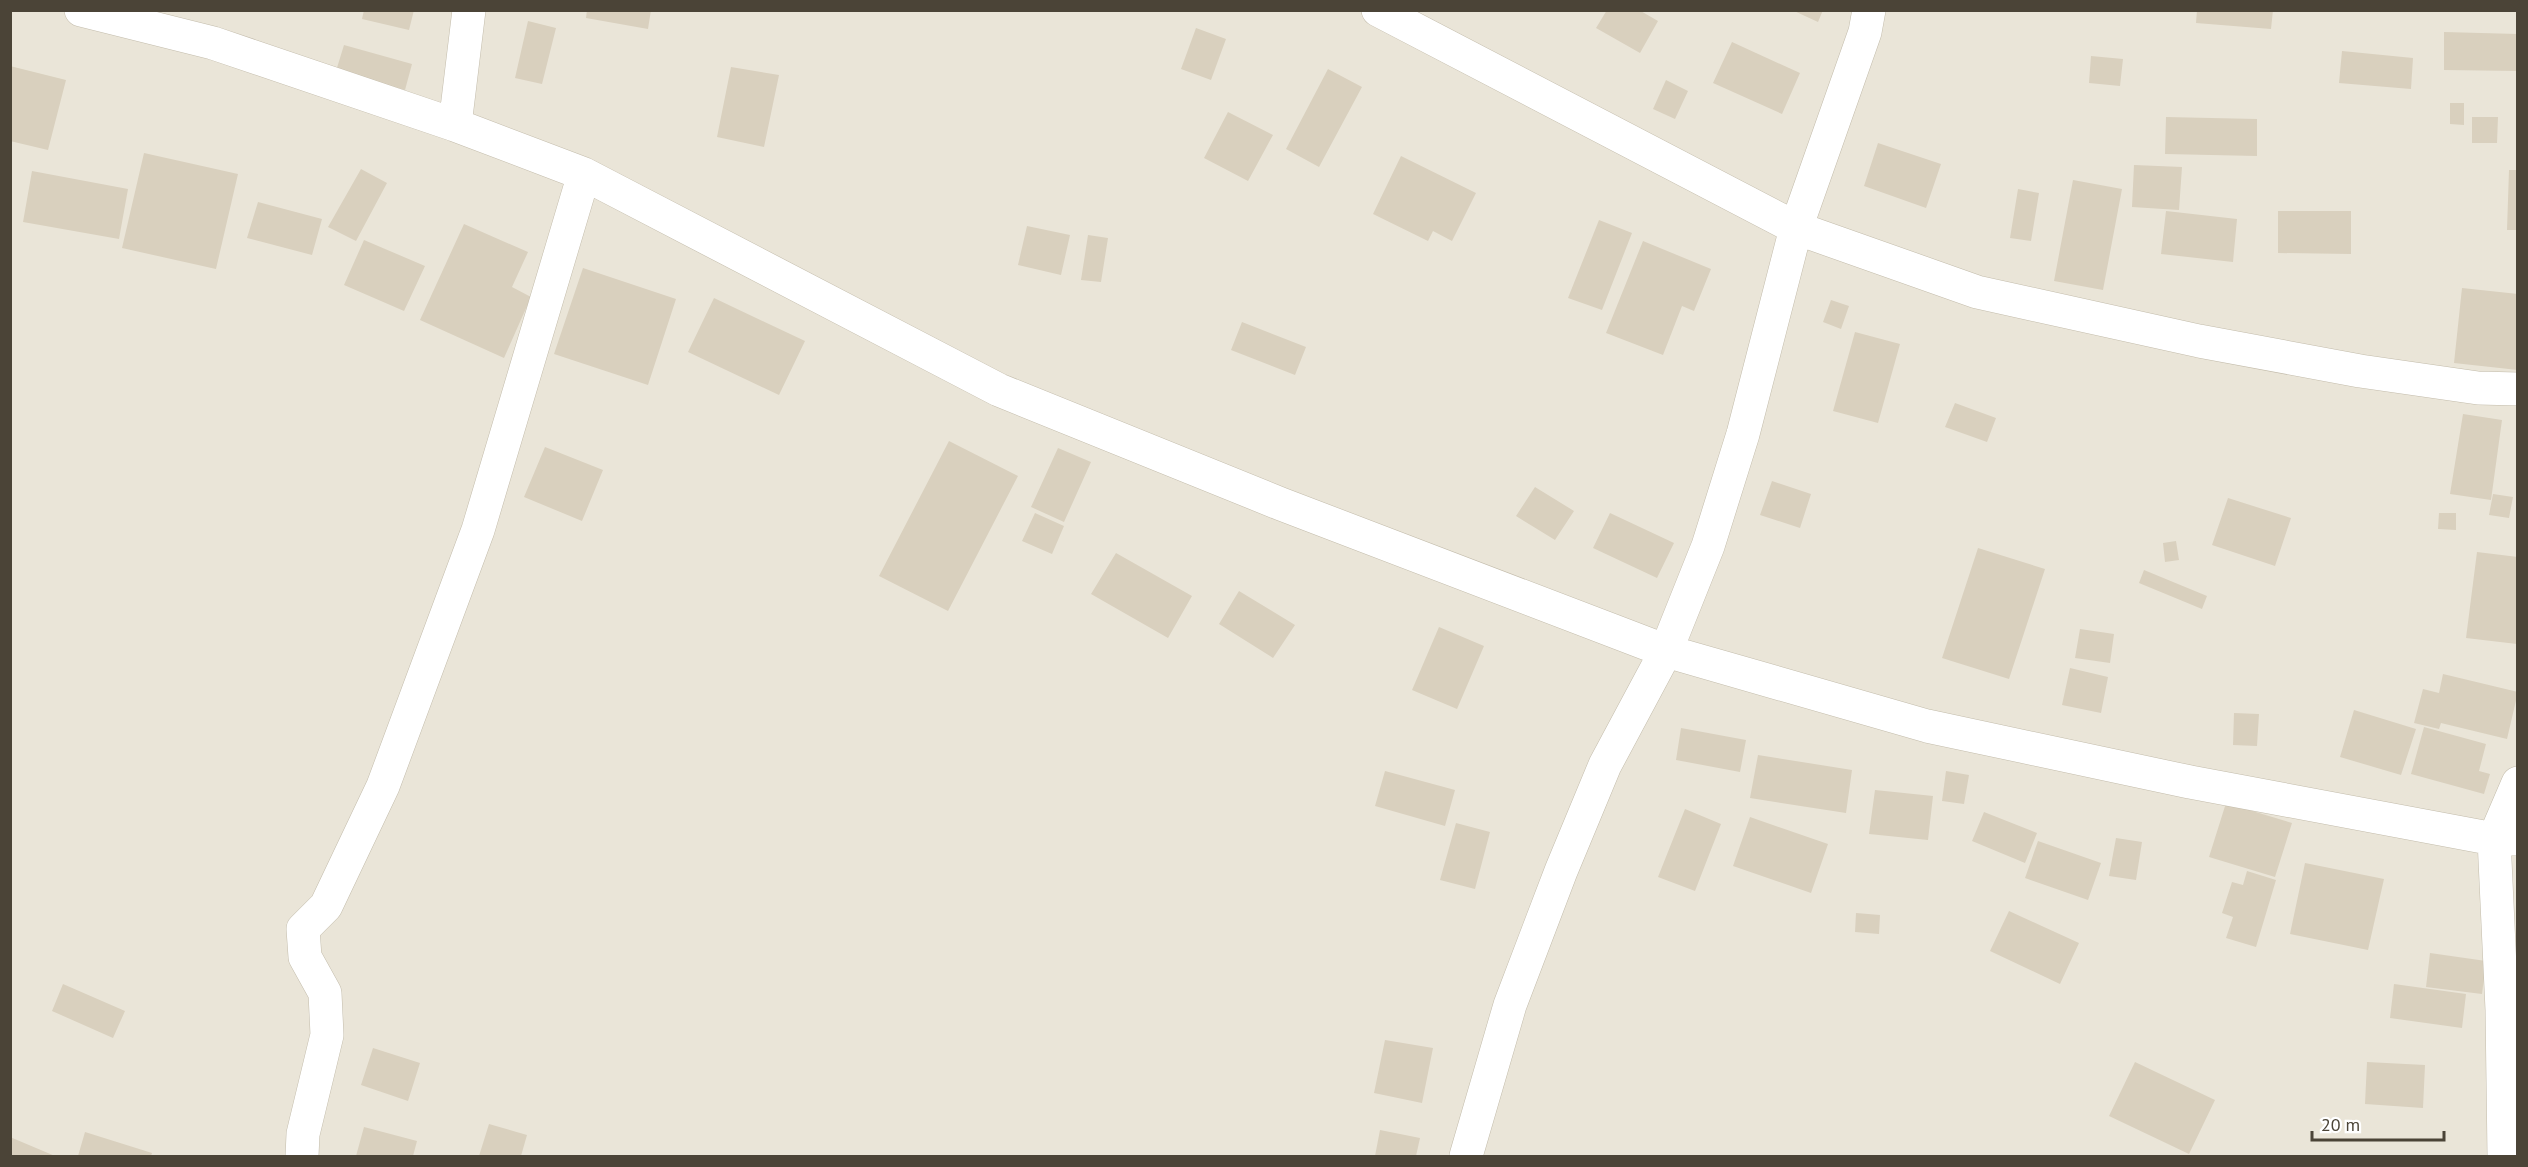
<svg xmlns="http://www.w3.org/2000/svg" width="2528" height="1167" font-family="'PT Sans',sans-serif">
  <rect width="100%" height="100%" fill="#f6f3ea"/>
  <path fill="#eae5d8" d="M 11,11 L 2517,11 L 2517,1156 L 11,1156 Z"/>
  <path fill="#d9d0be" d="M 364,10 L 414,10 L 409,30 L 362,19 Z
    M 587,10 L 651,10 L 648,29 L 586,18 Z
    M 1607,10 L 1639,10 L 1658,21 L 1640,53 L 1596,28 Z
    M 1792,10 L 1823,10 L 1818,22 Z
    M 2197,10 L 2273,10 L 2271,29 L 2196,23 Z
    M 528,21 L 556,28 L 542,84 L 515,78 Z
    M 1196,28 L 1226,39 L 1211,80 L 1181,69 Z
    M 2444,32 L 2518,34 L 2518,71 L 2444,70 Z
    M 1732,42 L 1800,73 L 1782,114 L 1713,83 Z
    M 344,45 L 412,64 L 405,90 L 336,71 Z
    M 2342,51 L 2413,58 L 2411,89 L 2339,83 Z
    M 2091,56 L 2123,59 L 2120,86 L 2089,83 Z
    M 10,66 L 66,80 L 48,150 L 10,141 Z
    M 731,67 L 779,75 L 764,147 L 717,137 Z
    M 1328,69 L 1362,87 L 1319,167 L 1286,149 Z
    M 1666,80 L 1688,91 L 1675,119 L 1653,109 Z
    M 2450,103 L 2464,103 L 2464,125 L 2450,124 Z
    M 1228,112 L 1273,135 L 1248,181 L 1204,158 Z
    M 2166,117 L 2257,119 L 2257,156 L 2165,154 Z
    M 2472,117 L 2498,117 L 2497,143 L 2472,143 Z
    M 1878,143 L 1941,164 L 1926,208 L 1864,186 Z
    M 144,153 L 238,174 L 216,269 L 122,248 Z
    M 1401,156 L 1476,193 L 1452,241 L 1433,231 L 1428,241 L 1373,214 Z
    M 2134,165 L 2182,167 L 2179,210 L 2132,207 Z
    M 361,169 L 387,183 L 356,241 L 328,227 Z
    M 2509,170 L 2518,170 L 2518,230 L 2507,230 Z
    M 32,171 L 128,189 L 119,239 L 23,222 Z
    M 2073,180 L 2122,189 L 2103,290 L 2054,281 Z
    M 2018,189 L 2039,193 L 2031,241 L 2010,238 Z
    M 258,202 L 322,219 L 312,255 L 247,238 Z
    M 2166,211 L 2237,219 L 2233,262 L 2161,254 Z
    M 2278,211 L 2351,211 L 2351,254 L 2278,253 Z
    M 1599,220 L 1632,233 L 1602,310 L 1568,298 Z
    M 464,224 L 528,252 L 512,287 L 531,297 L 504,358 L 420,320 Z
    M 1027,226 L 1070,235 L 1061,275 L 1018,265 Z
    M 1088,235 L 1108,238 L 1101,282 L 1081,280 Z
    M 364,240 L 425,266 L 404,311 L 344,285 Z
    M 1643,241 L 1711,269 L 1694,311 L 1682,306 L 1663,355 L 1606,333 Z
    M 583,268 L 676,299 L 648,385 L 554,354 Z
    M 2462,288 L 2518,294 L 2518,370 L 2454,363 Z
    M 714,298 L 805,341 L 779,395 L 688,352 Z
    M 1831,300 L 1849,306 L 1841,329 L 1823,322 Z
    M 1242,322 L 1306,347 L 1295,375 L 1231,350 Z
    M 1855,332 L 1900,344 L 1878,423 L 1833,411 Z
    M 1955,403 L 1996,418 L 1987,442 L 1945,427 Z
    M 2463,414 L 2502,420 L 2491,500 L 2450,494 Z
    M 949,441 L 1018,476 L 948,611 L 879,576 Z
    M 545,447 L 603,470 L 582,521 L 524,497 Z
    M 1058,448 L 1091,462 L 1064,522 L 1031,507 Z
    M 1772,481 L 1811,494 L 1800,528 L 1760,515 Z
    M 1535,487 L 1574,511 L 1555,540 L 1516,516 Z
    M 2493,494 L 2513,497 L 2509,518 L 2489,515 Z
    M 2228,498 L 2291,518 L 2275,566 L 2212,545 Z
    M 1035,513 L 1064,526 L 1052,554 L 1022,541 Z
    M 1610,513 L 1674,543 L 1657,578 L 1593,548 Z
    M 2439,513 L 2456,513 L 2456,530 L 2438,529 Z
    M 2176,541 L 2179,560 L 2165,562 L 2163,543 Z
    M 1978,548 L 2045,569 L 2009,679 L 1942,658 Z
    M 2477,552 L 2518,557 L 2517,644 L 2466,638 Z
    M 1116,553 L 1192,596 L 1168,638 L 1091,594 Z
    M 2144,570 L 2207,596 L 2202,609 L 2139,583 Z
    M 1239,591 L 1295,625 L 1273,658 L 1219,624 Z
    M 1439,627 L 1484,646 L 1457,709 L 1412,690 Z
    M 2080,629 L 2114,634 L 2110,663 L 2075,658 Z
    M 2070,668 L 2108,677 L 2101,713 L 2062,705 Z
    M 2443,674 L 2518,692 L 2507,739 L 2441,723 L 2439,729 L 2414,723 L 2423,689 L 2439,693 Z
    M 2354,710 L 2416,729 L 2401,775 L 2340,757 Z
    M 2234,713 L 2259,714 L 2257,746 L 2233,745 Z
    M 2424,727 L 2486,744 L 2479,771 L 2490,774 L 2484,794 L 2411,774 Z
    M 1681,728 L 1746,740 L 1740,772 L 1676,760 Z
    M 1758,755 L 1852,770 L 1846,813 L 1750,798 Z
    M 1385,771 L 1455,790 L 1445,826 L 1375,806 Z
    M 1946,771 L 1969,775 L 1964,804 L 1942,801 Z
    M 1875,790 L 1933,796 L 1928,840 L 1869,834 Z
    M 2226,803 L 2292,823 L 2275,877 L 2209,857 Z
    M 1685,809 L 1721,824 L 1695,891 L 1658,877 Z
    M 1984,812 L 2037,833 L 2025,863 L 1972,841 Z
    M 1750,817 L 1828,844 L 1811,893 L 1733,866 Z
    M 1456,823 L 1490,832 L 1475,889 L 1440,880 Z
    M 2116,838 L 2142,842 L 2136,880 L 2109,876 Z
    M 2038,841 L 2101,863 L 2088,900 L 2025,878 Z
    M 2305,863 L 2384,879 L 2368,950 L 2290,934 Z
    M 2247,871 L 2276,880 L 2256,947 L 2226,938 L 2233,917 L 2222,913 L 2232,882 L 2243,885 Z
    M 2009,911 L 2079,943 L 2060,984 L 1990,951 Z
    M 1856,913 L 1880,915 L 1879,934 L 1855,932 Z
    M 2430,953 L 2486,961 L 2482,994 L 2426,987 Z
    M 63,984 L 125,1011 L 113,1038 L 52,1011 Z
    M 2394,984 L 2466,994 L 2462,1028 L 2390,1018 Z
    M 1385,1040 L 1433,1048 L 1422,1103 L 1374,1093 Z
    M 373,1048 L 420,1063 L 408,1101 L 361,1085 Z
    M 2135,1062 L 2215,1100 L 2189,1154 L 2109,1116 Z
    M 2367,1062 L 2425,1065 L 2423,1108 L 2365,1104 Z
    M 489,1124 L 527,1135 L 521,1156 L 479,1156 Z
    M 364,1127 L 417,1141 L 413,1156 L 356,1156 Z
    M 1380,1130 L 1420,1138 L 1416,1156 L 1375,1156 Z
    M 85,1132 L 152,1153 L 151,1156 L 78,1156 Z
    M 10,1137 L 55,1156 L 10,1156 Z"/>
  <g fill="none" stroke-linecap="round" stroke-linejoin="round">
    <defs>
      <path id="minor" d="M 81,10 L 213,43 L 455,125 L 584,174 L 999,390 L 1281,504 L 1666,651 L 1927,726 L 2190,782 L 2494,839 L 2518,839
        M 1378,10 L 1796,228 L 1977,292 L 2199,341 L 2360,371 L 2478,388 L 2518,389
        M 455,125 L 469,10
        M 302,1156 L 303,1134 L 327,1035 L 325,993 L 305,957 L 303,929 L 326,906 L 383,786 L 478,530 L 584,174
        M 1466,1156 L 1510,1005 L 1561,871 L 1605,765 L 1666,651 L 1708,546 L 1743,434 L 1796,228 L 1865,32 L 1869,10
        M 2504,1156 L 2502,1010 L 2494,839 L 2518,783"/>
    </defs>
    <use href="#minor" stroke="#c3bcab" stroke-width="34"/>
    <use href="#minor" stroke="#fff" stroke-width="33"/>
  </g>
  <rect width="2528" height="1167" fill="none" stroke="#4b4437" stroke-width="24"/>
  <path d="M2312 1131v9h132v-9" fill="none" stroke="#4b4437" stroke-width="3"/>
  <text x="2321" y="1131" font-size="18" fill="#4b4437" stroke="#ffffff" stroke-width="4.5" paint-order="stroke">20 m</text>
</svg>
